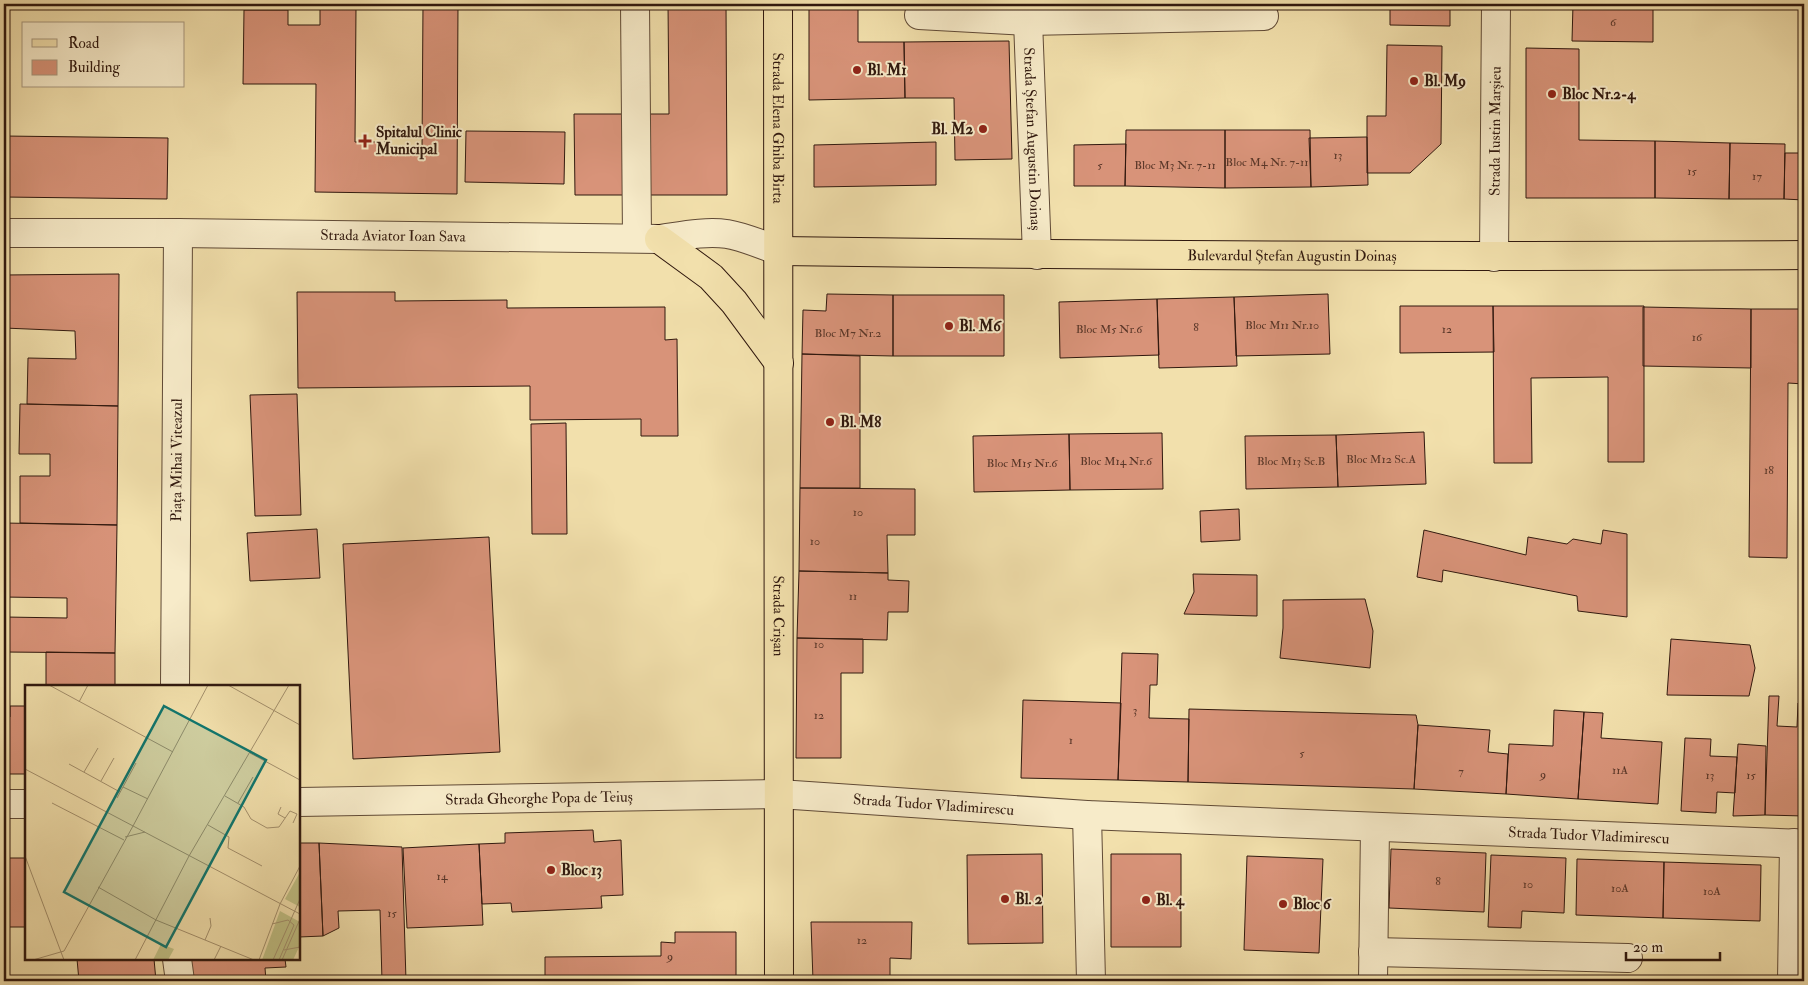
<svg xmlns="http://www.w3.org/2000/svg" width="1808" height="985" font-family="'IM FELL Double Pica',serif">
  <rect width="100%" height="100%" fill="#f2e0ac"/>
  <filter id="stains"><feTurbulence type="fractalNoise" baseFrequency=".004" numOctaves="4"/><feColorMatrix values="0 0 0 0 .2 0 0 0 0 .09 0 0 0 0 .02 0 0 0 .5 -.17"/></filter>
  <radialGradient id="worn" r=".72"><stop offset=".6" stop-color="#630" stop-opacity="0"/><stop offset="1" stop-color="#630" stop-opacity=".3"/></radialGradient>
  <path fill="#d89379" stroke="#30180e" d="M 423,4 L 458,4 L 457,194 L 315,192 L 316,84 L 243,84 L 244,10 L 288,10 L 288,25 L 320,25 L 320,7 L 356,7 L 355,142 L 381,142 L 381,153 L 422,153 Z
    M 668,4 L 726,4 L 727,195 L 575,195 L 574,114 L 669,114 Z
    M 809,4 L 869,4 L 869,9 L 809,8 Z
    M 1390,4 L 1450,4 L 1450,26 L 1390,25 Z
    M 1573,4 L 1653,4 L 1653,42 L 1572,41 Z
    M 809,8 L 858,9 L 858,42 L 904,42 L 905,98 L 809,100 Z
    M 1009,41 L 1012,159 L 955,160 L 954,98 L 905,98 L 904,42 Z
    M 1387,45 L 1442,46 L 1441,144 L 1410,173 L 1367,173 L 1367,116 L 1386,116 Z
    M 1526,48 L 1579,49 L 1579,140 L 1655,141 L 1655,198 L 1526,198 Z
    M 1126,130 L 1225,130 L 1225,188 L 1125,186 Z
    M 1225,130 L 1310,130 L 1311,187 L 1225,188 Z
    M 466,131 L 565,132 L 564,184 L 465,182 Z
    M 4,136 L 168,138 L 167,199 L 4,197 Z
    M 1367,137 L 1368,185 L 1311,187 L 1309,138 Z
    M 1655,141 L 1730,143 L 1729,199 L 1655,198 Z
    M 936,142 L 936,185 L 814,187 L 814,145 Z
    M 1730,143 L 1785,144 L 1784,199 L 1729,199 Z
    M 1126,144 L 1125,186 L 1074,186 L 1074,145 Z
    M 1785,153 L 1804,153 L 1804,200 L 1784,199 Z
    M 119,274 L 118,406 L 27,404 L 28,358 L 76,359 L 75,331 L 4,328 L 4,275 Z
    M 297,292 L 395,292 L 395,301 L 507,300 L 507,308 L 665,307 L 665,340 L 677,339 L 678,436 L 641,436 L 641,419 L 530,420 L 530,386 L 298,388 Z
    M 827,294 L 893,295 L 893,356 L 802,354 L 803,310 L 826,311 Z
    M 1328,294 L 1330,354 L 1236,356 L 1234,297 Z
    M 893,295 L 1004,295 L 1004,356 L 893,356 Z
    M 1234,297 L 1237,366 L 1159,368 L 1157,299 Z
    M 1157,299 L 1159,355 L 1060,358 L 1059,302 Z
    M 1400,306 L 1493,306 L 1494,352 L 1400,353 Z
    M 1493,306 L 1644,306 L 1644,462 L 1608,462 L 1608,377 L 1531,378 L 1532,463 L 1494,463 Z
    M 1643,307 L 1751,309 L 1751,368 L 1643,366 Z
    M 1751,309 L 1804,309 L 1804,384 L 1788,383 L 1787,558 L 1749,557 Z
    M 802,354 L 860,356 L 860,488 L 800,488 Z
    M 297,394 L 301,515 L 255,516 L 250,395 Z
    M 20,404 L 118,406 L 117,525 L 20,523 L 20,476 L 50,476 L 50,454 L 19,454 Z
    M 566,423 L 567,534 L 532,534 L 531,424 Z
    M 1424,432 L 1426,484 L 1338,487 L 1336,435 Z
    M 1162,433 L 1163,489 L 1070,490 L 1069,434 Z
    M 1069,434 L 1070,490 L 974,492 L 973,436 Z
    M 1336,435 L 1338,487 L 1246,489 L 1245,436 Z
    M 800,488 L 915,489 L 915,535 L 887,535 L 888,573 L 799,571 Z
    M 1239,509 L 1240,540 L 1201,542 L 1200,511 Z
    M 4,523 L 117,525 L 115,653 L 5,652 L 5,617 L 67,618 L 67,598 L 4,597 Z
    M 317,529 L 320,578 L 250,581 L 247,533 Z
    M 1424,530 L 1526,555 L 1528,537 L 1567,544 L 1573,539 L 1601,544 L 1603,530 L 1627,534 L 1627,617 L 1578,611 L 1577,596 L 1443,570 L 1442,582 L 1417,577 Z
    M 489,537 L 500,752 L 353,759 L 343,544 Z
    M 799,571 L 888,573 L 888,580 L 909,581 L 908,612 L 888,612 L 887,640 L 797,638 Z
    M 1193,574 L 1257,575 L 1257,616 L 1184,614 L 1194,592 Z
    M 1365,599 L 1373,631 L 1370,668 L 1280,658 L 1283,628 L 1283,600 Z
    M 4,617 L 5,617 L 5,652 L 4,652 Z
    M 797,638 L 863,639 L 863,673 L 841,673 L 841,758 L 796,758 Z
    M 1671,639 L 1750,645 L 1755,668 L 1749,696 L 1667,695 Z
    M 46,652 L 115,653 L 115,686 L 46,686 Z
    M 1122,653 L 1158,654 L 1157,685 L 1150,685 L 1149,718 L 1189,719 L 1188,782 L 1118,780 Z
    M 1769,696 L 1779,696 L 1777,726 L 1797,727 L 1798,703 L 1804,703 L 1804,816 L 1765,815 Z
    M 1023,700 L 1121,703 L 1118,780 L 1021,778 Z
    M 10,706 L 26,706 L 26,774 L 4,774 L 4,717 L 10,717 Z
    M 1189,709 L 1416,715 L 1418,725 L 1414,789 L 1188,782 Z
    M 1554,710 L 1584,712 L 1578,799 L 1506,794 L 1509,744 L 1553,746 Z
    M 1584,712 L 1603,713 L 1601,738 L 1662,742 L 1658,804 L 1578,799 Z
    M 1418,725 L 1490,730 L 1488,752 L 1508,754 L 1506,794 L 1414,789 Z
    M 1685,738 L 1711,739 L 1710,756 L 1737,757 L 1735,793 L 1717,792 L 1716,813 L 1681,811 Z
    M 1738,744 L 1766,746 L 1765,815 L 1733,816 Z
    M 593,830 L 594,842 L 621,840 L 623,895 L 601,896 L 602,908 L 512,912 L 511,903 L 482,904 L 479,844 L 505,843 L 505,833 Z
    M 299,843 L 319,843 L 323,936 L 299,937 Z
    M 319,843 L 402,847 L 406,981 L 382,981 L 380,910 L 338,911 L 339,928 L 323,936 Z
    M 479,844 L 483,925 L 407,928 L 403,848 Z
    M 1391,849 L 1486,853 L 1484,912 L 1389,908 Z
    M 1042,854 L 1043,943 L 968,944 L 967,855 Z
    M 1111,854 L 1181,854 L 1181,947 L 1111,947 Z
    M 1491,855 L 1566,858 L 1564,913 L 1522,911 L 1521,928 L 1488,927 Z
    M 1247,856 L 1323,859 L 1319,953 L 1244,950 Z
    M 4,858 L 26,858 L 26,927 L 4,927 Z
    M 1577,859 L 1664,862 L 1663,918 L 1576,915 Z
    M 1664,862 L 1761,865 L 1760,921 L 1663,918 Z
    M 811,922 L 912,922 L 911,959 L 890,958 L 890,981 L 813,981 Z
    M 675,932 L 736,932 L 736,981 L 545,981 L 545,957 L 661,956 L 661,942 L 675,943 Z
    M 77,959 L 154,959 L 156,981 L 79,981 Z
    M 188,959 L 285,959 L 286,967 L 265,968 L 266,981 L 190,981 Z
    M 1715,976 L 1763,979 L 1763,981 L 1714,981 Z"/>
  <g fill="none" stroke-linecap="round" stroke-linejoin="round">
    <defs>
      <g id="minor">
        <path d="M 635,4 L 637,238"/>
        <path d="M 919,15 L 1028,21 L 1264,16"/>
        <path id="s1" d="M 1028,21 L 1037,255"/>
        <path id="s2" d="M 4,233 L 178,233 L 659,239 C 681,236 705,231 727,234 C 745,237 762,245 780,251"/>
        <path id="s3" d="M 1494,257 L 1496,4"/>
        <path id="s4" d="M 175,686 L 178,233"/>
        <path id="s5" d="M 299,802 L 779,794 L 1087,815 L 1804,844"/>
        <path d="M 4,804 L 26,804"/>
        <path d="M 1087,815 L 1091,981"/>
        <path d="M 1373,952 L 1628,958"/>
        <path d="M 177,959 L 180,981"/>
        <path d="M 1373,981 L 1375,827"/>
        <path d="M 1792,981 L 1794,843"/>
      </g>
      <g id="major">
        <path id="s6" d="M 778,4 L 779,981"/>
        <path d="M 659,239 L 711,277 L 734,302 L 779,363"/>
        <path id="s7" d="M 780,251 C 1121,256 1463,257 1804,255"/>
      </g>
    </defs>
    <use href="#minor" stroke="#604a36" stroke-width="30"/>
    <use href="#major" stroke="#30180e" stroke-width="30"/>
    <use href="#minor" stroke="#f7ebc9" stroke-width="28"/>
    <use href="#major" stroke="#f2e0ac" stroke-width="28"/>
  </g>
  <g fill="#8f2418" stroke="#f7ebc9" stroke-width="2">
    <circle cx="857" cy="70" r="5"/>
    <circle cx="1414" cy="81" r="5"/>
    <circle cx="1552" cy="94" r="5"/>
    <circle cx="983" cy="129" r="5"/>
    <path d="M362.5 133.5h5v5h5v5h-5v5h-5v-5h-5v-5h5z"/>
    <circle cx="949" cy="326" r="5"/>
    <circle cx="830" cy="422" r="5"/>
    <circle cx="551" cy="870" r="5"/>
    <circle cx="1005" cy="899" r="5"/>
    <circle cx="1146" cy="900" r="5"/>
    <circle cx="1283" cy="904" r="5"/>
  </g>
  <g text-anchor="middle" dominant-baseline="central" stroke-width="4" stroke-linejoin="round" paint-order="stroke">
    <g font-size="12" fill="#5a3729">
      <text x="1613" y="22">6</text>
      <text x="1338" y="155">13</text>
      <text x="1267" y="162">Bloc M4 Nr. 7-11</text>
      <text x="1100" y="165">5</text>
      <text x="1175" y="165">Bloc M3 Nr. 7-11</text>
      <text x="1692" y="171">15</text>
      <text x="1757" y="176">17</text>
      <text x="1282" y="325">Bloc M11 Nr.10</text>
      <text x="1196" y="327">8</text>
      <text x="1109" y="329">Bloc M5 Nr.6</text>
      <text x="1447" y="329">12</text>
      <text x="848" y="333">Bloc M7 Nr.2</text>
      <text x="1697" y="337">16</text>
      <text x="1381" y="459">Bloc M12 Sc.A</text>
      <text x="1116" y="461">Bloc M14 Nr.6</text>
      <text x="1291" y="461">Bloc M13 Sc.B</text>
      <text x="1022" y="463">Bloc M15 Nr.6</text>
      <text x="1769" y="470">18</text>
      <text x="858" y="512">10</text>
      <text x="815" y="541">10</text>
      <text x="853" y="596">11</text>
      <text x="819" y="644">10</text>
      <text x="1135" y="710">3</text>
      <text x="819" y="715">12</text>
      <text x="1071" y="740">1</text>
      <text x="1302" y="753">5</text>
      <text x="1620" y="770">11A</text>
      <text x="1461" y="771">7</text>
      <text x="1543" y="774">9</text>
      <text x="1710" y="775">13</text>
      <text x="1751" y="775">15</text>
      <text x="442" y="876">14</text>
      <text x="1438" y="881">8</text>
      <text x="1528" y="884">10</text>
      <text x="1620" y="888">10A</text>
      <text x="1712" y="891">10A</text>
      <text x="392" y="913">15</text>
      <text x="862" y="940">12</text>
      <text x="670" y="956">9</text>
    </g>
    <g font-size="15" font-weight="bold" fill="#30180e" stroke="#f7ebc9" text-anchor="start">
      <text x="867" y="70">Bl. M1</text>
      <text x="1424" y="81">Bl. M9</text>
      <text x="1562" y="94">Bloc Nr.2-4</text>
      <text x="973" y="129" text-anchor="end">Bl. M2</text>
      <text x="376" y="132">Spitalul Clinic<tspan x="376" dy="17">Municipal</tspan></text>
      <text x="959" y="326">Bl. M6</text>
      <text x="840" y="422">Bl. M8</text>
      <text x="561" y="870">Bloc 13</text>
      <text x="1015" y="899">Bl. 2</text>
      <text x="1156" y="900">Bl. 4</text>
      <text x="1293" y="904">Bloc 6</text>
    </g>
    <g font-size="15" fill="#30180e" stroke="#f7ebc9">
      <text stroke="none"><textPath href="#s6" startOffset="124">Strada Elena Ghiba Birta</textPath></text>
      <text stroke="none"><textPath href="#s3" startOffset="126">Strada Iustin Marșieu</textPath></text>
      <text stroke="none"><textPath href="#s1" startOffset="118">Strada Ștefan Augustin Doinaș</textPath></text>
      <text stroke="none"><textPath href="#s2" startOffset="389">Strada Aviator Ioan Sava</textPath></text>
      <text stroke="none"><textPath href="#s7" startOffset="512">Bulevardul Ștefan Augustin Doinaș</textPath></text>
      <text stroke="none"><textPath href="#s4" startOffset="226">Piața Mihai Viteazul</textPath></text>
      <text stroke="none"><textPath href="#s6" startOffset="612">Strada Crișan</textPath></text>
      <text stroke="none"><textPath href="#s5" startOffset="240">Strada Gheorghe Popa de Teiuș</textPath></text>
      <text stroke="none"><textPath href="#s5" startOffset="635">Strada Tudor Vladimirescu</textPath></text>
      <text stroke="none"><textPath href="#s5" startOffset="1291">Strada Tudor Vladimirescu</textPath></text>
    </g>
  </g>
  <g transform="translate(25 685)">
    <rect width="275" height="275" fill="#f2e0ac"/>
    <path d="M 275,187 L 275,222 L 260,214 ZM 255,226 L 275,237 L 275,260 L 268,275 L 237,275 ZM 136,259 L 149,264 L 143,275 L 128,275 Z" fill="#c1c185"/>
    <path fill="none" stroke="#a4906d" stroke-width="1" d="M 24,0 L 148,67M 203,0 L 275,40M 54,17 L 63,0M 225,68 L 275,95M 44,79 L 95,107M 0,84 L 275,229M 59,87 L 73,63M 76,96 L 89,73M 98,102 L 123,114M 200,111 L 219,122 L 226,134 L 242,143 L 254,142 L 265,126 L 272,129 L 268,138M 92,113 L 111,78M 27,118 L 99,155M 213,118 L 228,92M 256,122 L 253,129 L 260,133M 183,140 L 204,152 L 203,163 L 237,181M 108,141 L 183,0M 100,152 L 120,147M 0,171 L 39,275M 73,202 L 131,235 L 229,275M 247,239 L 263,235 L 269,240 L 254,275M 180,255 L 186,241 L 185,233M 259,265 L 275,262M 8,275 L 39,266 L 108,141M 110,275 L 164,171 L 264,0M 189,275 L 196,261M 234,275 L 255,219 L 275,181M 248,275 L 275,214M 257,275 L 275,234"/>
    <path fill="#0f766e" fill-opacity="0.15" stroke="#0f766e" stroke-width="2.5" d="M 139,21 L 241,75 L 141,262 L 39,207 Z"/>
    <rect width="275" height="275" fill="none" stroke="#30180e" stroke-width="2.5"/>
  </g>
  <rect width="1808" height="985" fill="none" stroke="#f2e0ac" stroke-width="20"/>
  <rect x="5" y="5" width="1798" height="975" fill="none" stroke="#30180e" stroke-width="2.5"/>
  <rect x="10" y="10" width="1788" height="965" fill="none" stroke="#30180e"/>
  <rect x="22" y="22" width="162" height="65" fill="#f7ebc9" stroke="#a7977e"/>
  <rect x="32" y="39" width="25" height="8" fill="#f2e0ac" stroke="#a7977e"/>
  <text x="68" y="48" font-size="15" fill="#30180e">Road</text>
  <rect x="32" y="60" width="25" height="15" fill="#d89379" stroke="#a7977e"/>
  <text x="68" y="72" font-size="15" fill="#30180e">Building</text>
  <path d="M1626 952v8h94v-8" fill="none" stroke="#30180e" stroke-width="2.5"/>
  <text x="1633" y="952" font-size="15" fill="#30180e" stroke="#f7ebc9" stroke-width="4" paint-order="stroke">20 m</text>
  <rect width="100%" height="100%" filter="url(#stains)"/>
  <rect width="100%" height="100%" fill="url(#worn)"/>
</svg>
